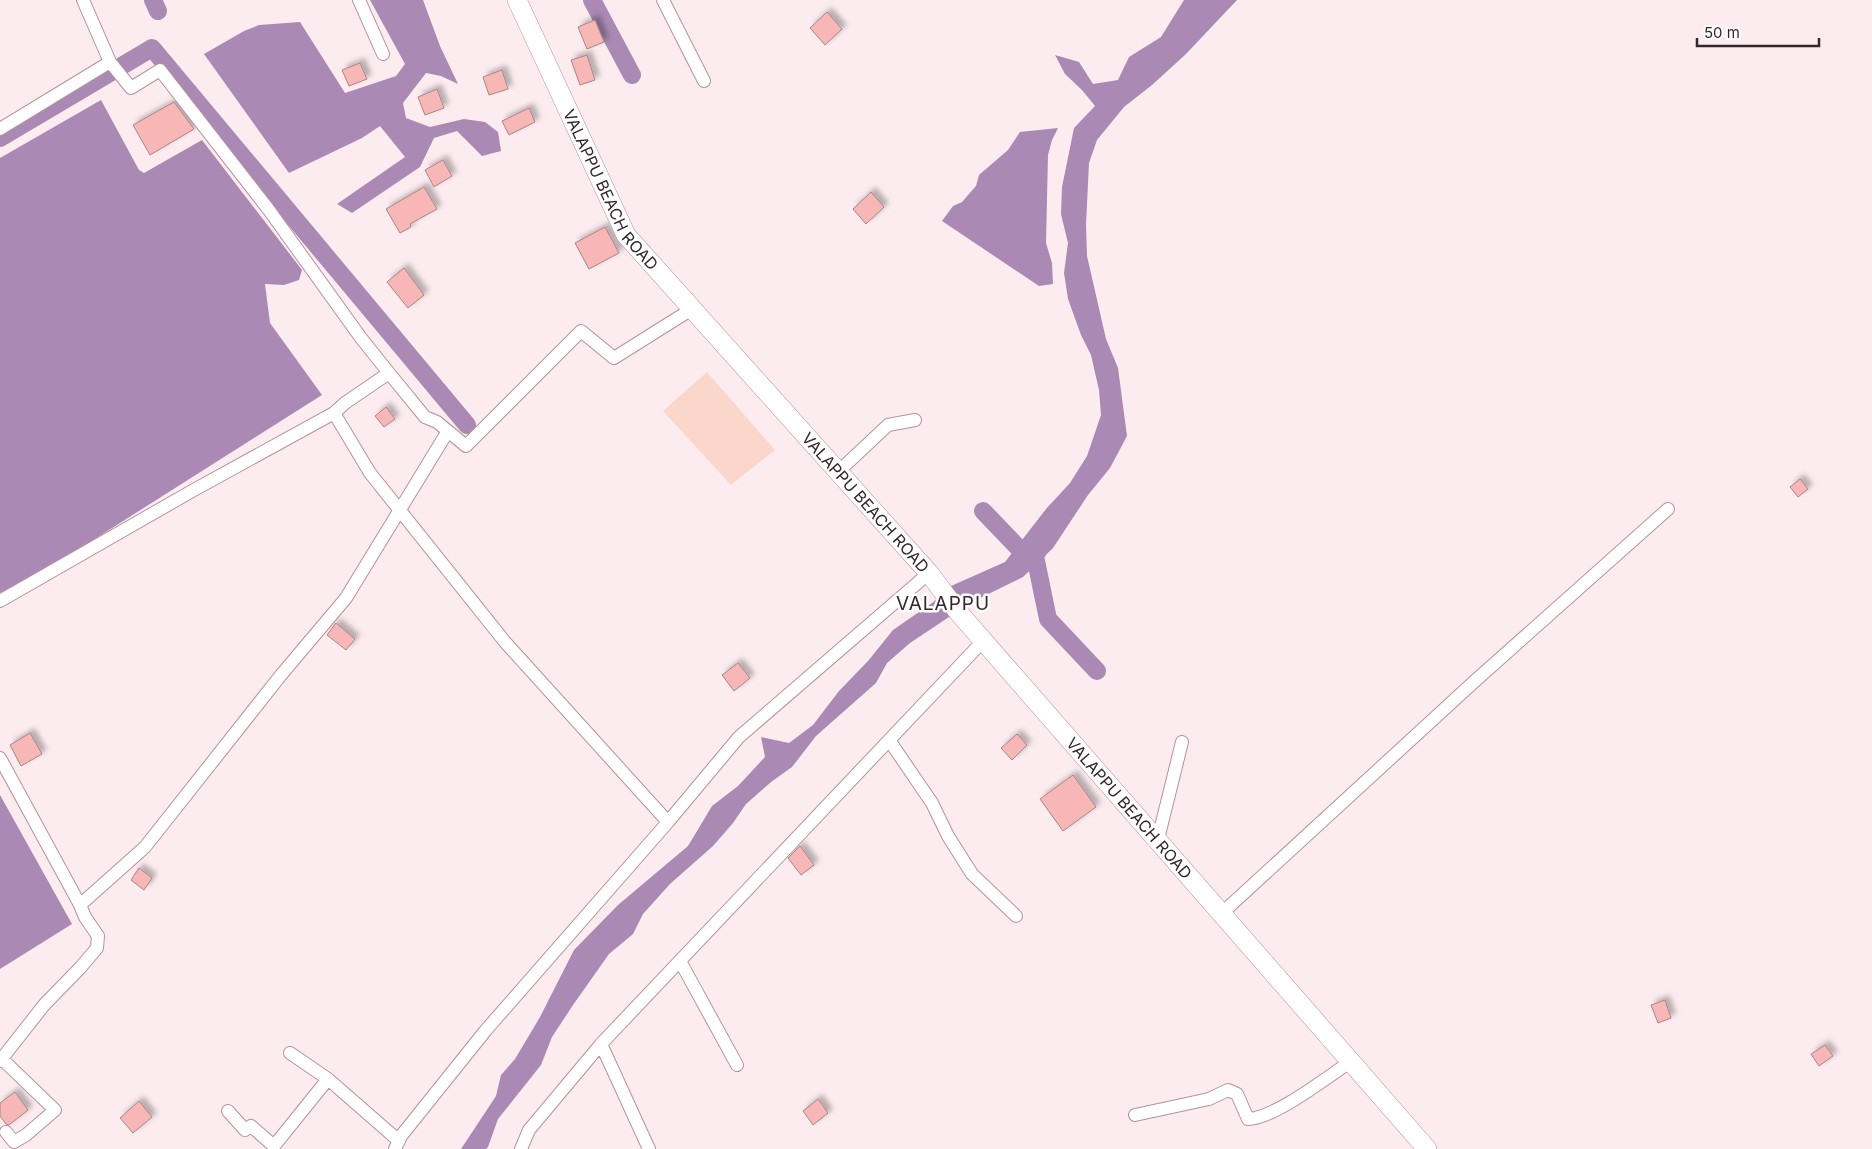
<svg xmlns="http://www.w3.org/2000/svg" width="1872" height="1149" font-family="Inter,sans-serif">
  <defs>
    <filter id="shadow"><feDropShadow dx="4.5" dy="-4.5" stdDeviation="2.5" flood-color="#0004"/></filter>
  </defs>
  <rect width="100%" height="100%" fill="#fcecf0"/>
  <path fill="#fbd7cb" d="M 707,372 L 775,450 L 731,485 L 663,411 Z"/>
  <path fill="#aa89b4" d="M 370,0 L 423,0 L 440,46 L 458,84 L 441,76 L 426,73 L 403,103 L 406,118 L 430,127 L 464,119 L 485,122 L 498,132 L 501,151 L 482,156 L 457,131 L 434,138 L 420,167 L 352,213 L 337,204 L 405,157 L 380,126 L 362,138 L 289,173 L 204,54 L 244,31 L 259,25 L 300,22 L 345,93 L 396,76 L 405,64 Z
    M 1184,0 L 1237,0 L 1186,54 L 1152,85 L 1124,107 L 1097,140 L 1089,163 L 1086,225 L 1087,256 L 1106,339 L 1118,368 L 1127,436 L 1110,468 L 1088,495 L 1053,548 L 1023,577 L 970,603 L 910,643 L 887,663 L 876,683 L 816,736 L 792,767 L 771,782 L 746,804 L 733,823 L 713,846 L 670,884 L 643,914 L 633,934 L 609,954 L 573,1005 L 552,1037 L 541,1065 L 498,1119 L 488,1147 L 486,1149 L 461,1149 L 496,1096 L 501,1075 L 515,1059 L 540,1017 L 574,950 L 618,905 L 688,846 L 712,806 L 738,786 L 765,757 L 761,737 L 789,743 L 813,725 L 839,691 L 868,661 L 893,630 L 932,603 L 951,586 L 1005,562 L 1046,509 L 1070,483 L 1087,456 L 1101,415 L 1099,390 L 1091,355 L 1081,335 L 1068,299 L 1064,273 L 1068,243 L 1061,214 L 1062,187 L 1074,128 L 1095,106 L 1082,90 L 1065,74 L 1055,55 L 1079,62 L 1093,84 L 1118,80 L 1129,57 L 1161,37 Z
    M 101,100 L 139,170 L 144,173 L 202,140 L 302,270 L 299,280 L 284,285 L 265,284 L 270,323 L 322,395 L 60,561 L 0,593 L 0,158 Z
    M 1058,128 L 1052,140 L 1048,155 L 1046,243 L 1052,263 L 1053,284 L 1039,286 L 942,221 L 953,206 L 962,202 L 976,186 L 979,175 L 1008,150 L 1020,132 Z
    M 0,795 L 72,924 L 0,969 Z"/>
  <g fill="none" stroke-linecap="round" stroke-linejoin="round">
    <path stroke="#aa89b4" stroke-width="18" d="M 153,0 L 158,11
      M 592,0 L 632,75
      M 0,138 L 152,48 L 467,425
      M 983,511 L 1031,561
      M 1043,542 L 1035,556 L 1048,619 L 1097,671"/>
  </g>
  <path fill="#f6b7b6" stroke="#aa8483" filter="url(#shadow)" d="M 827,12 L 842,29 L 825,45 L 810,28 Z
    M 595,20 L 604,42 L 587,49 L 578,27 Z
    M 587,55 L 595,80 L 580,85 L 571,60 Z
    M 360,63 L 367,79 L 349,86 L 342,70 Z
    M 502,70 L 508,89 L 489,95 L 483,77 Z
    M 437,89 L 444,108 L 425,115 L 418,97 Z
    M 174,102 L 194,129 L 150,155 L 133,125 Z
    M 529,108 L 535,122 L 509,135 L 502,121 Z
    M 443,160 L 452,176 L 434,187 L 425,170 Z
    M 424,187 L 437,209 L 410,224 L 411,227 L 400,233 L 386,209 Z
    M 871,192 L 884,207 L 866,224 L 853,209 Z
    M 605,227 L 619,253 L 589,269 L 575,243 Z
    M 404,268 L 424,295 L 408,308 L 387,282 Z
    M 386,407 L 395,419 L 384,427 L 375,416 Z
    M 1800,479 L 1808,489 L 1798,497 L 1790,487 Z
    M 336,623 L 355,639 L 346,650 L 327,635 Z
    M 738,663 L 750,678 L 734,691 L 722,675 Z
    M 30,733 L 42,754 L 21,766 L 10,745 Z
    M 1017,734 L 1027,745 L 1012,760 L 1001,748 Z
    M 1073,775 L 1096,807 L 1063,831 L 1040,799 Z
    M 800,846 L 814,865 L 801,875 L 788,858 Z
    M 139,868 L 152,878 L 144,890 L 131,880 Z
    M 1665,1000 L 1671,1018 L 1658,1023 L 1651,1005 Z
    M 1825,1045 L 1833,1056 L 1819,1066 L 1811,1054 Z
    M 15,1092 L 28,1110 L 9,1125 L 6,1124 L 0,1116 L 0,1103 Z
    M 818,1099 L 828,1113 L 813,1125 L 803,1111 Z
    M 139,1101 L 152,1117 L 133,1133 L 120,1118 Z"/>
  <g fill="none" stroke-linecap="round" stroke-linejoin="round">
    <defs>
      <path id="minor" d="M 83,0 L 110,62
        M 359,0 L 383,54
        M 663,0 L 704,81
        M 0,129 L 110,62 L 131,88 L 160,70 L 269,210 L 361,338 L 389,373 L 425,417 L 437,422 L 466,446 L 581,331 L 614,358 L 692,309
        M 334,413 L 345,403 L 389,373
        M 838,472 L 888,425 L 915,420
        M 0,601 L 192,491 L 334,413 L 370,473 L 505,642 L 668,822
        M 889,740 L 932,803 L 948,836 L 972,874 L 1016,916
        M 0,758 L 80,905 L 145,847 L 281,675 L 346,598 L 448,431
        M 1158,839 L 1182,742
        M 1221,914 L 1476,680 L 1668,509
        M 680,961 L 737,1065
        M 601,1044 L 649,1149
        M 290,1053 L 328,1079
        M 2,1059 L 55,1110 L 26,1135 L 14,1142 L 6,1132
        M 0,1061 L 44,1005 L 80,968 L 97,948 L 98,936 L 85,917 L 80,905
        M 228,1111 L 245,1130 L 251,1126 L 274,1146 L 328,1079 L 399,1141
        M 1135,1115 L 1209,1099 L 1228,1090 L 1237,1094 L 1248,1119 C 1275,1118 1326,1078 1350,1062
        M 395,1149 L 401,1136 L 486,1030 L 668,822 L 739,737 L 929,573
        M 521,1149 L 529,1130 L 601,1044 L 984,640"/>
      <g id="secondary">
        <path id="s1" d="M 517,0 L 626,235 L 929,573 L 959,613 L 1427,1149"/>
      </g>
    </defs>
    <use href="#minor" stroke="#b6919c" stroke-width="14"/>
    <use href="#secondary" stroke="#b6919c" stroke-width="20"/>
    <use href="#minor" stroke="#fff" stroke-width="12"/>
    <use href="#secondary" stroke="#fff" stroke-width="19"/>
  </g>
  <g text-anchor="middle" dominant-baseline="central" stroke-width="5" stroke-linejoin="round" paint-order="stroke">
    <g font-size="16" fill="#34262a" stroke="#fefefe">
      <text stroke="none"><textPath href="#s1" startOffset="212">VALAPPU BEACH ROAD</textPath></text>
      <text stroke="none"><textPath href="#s1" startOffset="618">VALAPPU BEACH ROAD</textPath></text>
      <text stroke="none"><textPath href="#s1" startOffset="1022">VALAPPU BEACH ROAD</textPath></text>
    </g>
    <g font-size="19" letter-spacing="1" fill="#34262a" stroke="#fefefe">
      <text x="943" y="603">VALAPPU</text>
    </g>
  </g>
  <path d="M1697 38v8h122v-8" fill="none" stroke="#34262a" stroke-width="2.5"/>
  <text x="1704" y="38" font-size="15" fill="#34262a" stroke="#fefefe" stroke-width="4" paint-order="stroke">50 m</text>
</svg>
